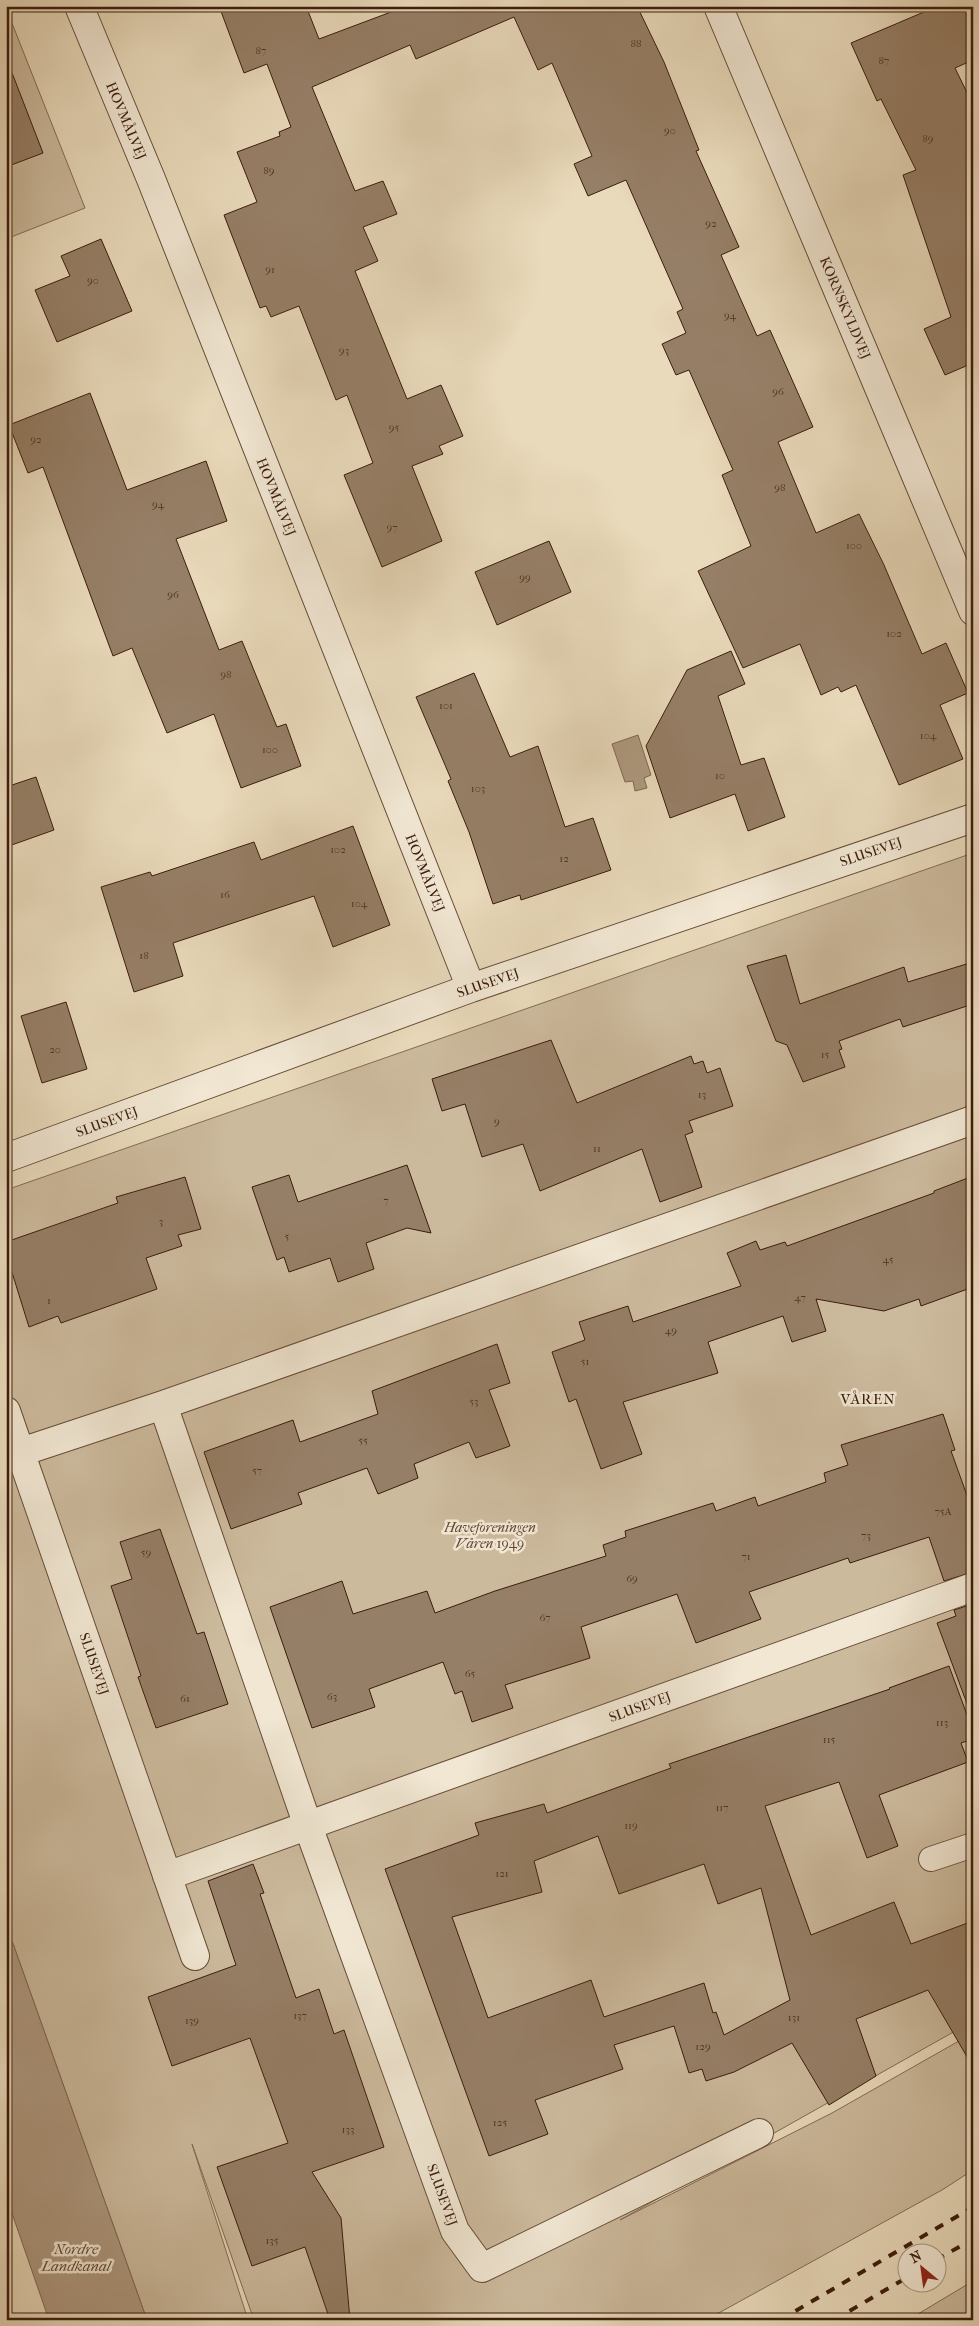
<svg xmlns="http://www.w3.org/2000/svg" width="979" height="2326" font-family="'IM FELL French Canon',serif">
  <rect width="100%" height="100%" fill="#e9dabb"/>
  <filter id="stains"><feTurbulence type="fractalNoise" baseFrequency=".004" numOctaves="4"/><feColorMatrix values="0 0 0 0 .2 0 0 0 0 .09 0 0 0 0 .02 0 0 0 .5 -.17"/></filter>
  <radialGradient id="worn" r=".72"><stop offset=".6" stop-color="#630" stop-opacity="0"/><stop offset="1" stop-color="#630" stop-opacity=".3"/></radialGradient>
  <path fill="#ccba9d" stroke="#846b55" d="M 6,8 L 85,208 L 6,239 Z
    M 973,853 L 973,2021 L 620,2220 L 832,2113 L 973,2033 L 973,2170 L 942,2190 L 706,2320 L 254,2320 L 192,2144 L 248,2320 L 147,2320 L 6,1924 L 6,1190 Z
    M 973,2281 L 973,2320 L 908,2320 Z"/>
  <path fill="#ae9980" stroke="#806752" d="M 638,735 L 651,775 L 644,778 L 647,788 L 635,791 L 633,781 L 625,782 L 612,744 Z
    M 6,1924 L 147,2320 L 49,2320 L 6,2196 Z"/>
  <path fill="#967f67" stroke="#3c1c0d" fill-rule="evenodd" d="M 219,6 L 306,6 L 319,39 L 407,6 L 637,6 L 664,62 L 699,150 L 696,151 L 739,247 L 721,255 L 757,336 L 770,330 L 813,427 L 778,442 L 816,533 L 859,514 L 884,565 L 922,654 L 946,643 L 968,693 L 940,705 L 963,759 L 899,785 L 856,685 L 841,692 L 838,687 L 821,695 L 800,644 L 743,668 L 698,571 L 751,546 L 722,475 L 733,470 L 689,370 L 676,375 L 662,344 L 686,333 L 677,312 L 683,309 L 626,180 L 588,196 L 574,164 L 592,156 L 552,63 L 538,70 L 514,17 L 416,59 L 410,45 L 312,87 L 355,191 L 383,181 L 397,214 L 363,227 L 378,261 L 355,271 L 407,399 L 441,385 L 463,436 L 439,446 L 443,454 L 412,466 L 442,541 L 382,567 L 344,475 L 373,463 L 347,395 L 336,400 L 299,306 L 271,317 L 266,306 L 260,308 L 224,215 L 257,202 L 237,152 L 280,136 L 279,132 L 291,127 L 267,64 L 244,73 Z
    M 938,6 L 973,6 L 973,60 L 955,68 L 973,105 L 973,363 L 945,375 L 924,329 L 951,317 L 903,175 L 916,170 L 881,99 L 877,101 L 851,43 Z
    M 9,65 L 43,153 L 6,167 L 6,66 Z
    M 101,239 L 132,311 L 57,342 L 35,290 L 70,276 L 61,256 Z
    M 90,393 L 127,490 L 206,461 L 227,521 L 176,539 L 219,650 L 242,641 L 277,727 L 286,724 L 301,766 L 241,788 L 214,714 L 167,733 L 132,648 L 113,656 L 43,467 L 28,473 L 9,425 Z
    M 549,541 L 571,592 L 497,625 L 475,572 Z
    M 731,651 L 745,684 L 718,696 L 741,765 L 764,758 L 785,817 L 748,831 L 735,794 L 670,818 L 646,746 L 687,670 Z
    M 474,673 L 510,757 L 538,746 L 565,827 L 593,818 L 611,870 L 521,900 L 520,895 L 493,904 L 469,832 L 448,781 L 451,779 L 416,697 Z
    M 36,777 L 54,830 L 6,847 L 6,787 Z
    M 353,826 L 390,925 L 333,947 L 314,896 L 173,943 L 183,976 L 134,992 L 101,887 L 150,872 L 152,876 L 254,842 L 261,860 Z
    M 786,955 L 800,1004 L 904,967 L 908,982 L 973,962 L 973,1004 L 903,1027 L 900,1019 L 839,1041 L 842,1049 L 839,1050 L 845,1067 L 803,1082 L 787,1045 L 776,1041 L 747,966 Z
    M 66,1002 L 87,1069 L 42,1083 L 21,1016 Z
    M 551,1040 L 577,1103 L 691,1056 L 694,1064 L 703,1061 L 707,1073 L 720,1068 L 733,1106 L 689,1121 L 693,1132 L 685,1135 L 702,1187 L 660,1202 L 642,1149 L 540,1191 L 523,1144 L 482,1157 L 465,1104 L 442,1111 L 432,1079 Z
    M 407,1165 L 431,1233 L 407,1228 L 366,1243 L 374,1269 L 338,1282 L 330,1258 L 289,1272 L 284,1257 L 277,1260 L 252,1187 L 289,1175 L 298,1202 Z
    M 973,1176 L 973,1287 L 921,1306 L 919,1299 L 884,1311 L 816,1299 L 826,1331 L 792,1342 L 783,1316 L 708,1342 L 718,1373 L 623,1402 L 642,1454 L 601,1469 L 576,1399 L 569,1402 L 552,1352 L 585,1340 L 579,1322 L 628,1306 L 633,1322 L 741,1286 L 727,1253 L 756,1241 L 760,1250 L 785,1242 L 787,1246 L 934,1193 L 934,1191 Z
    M 185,1177 L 201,1229 L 178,1235 L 182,1246 L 146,1258 L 157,1289 L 61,1323 L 58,1316 L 29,1327 L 6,1253 L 6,1242 L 118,1203 L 116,1197 Z
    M 497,1344 L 510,1383 L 489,1390 L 510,1446 L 476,1458 L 469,1442 L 414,1464 L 418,1478 L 378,1494 L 367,1468 L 298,1493 L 302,1504 L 231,1529 L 204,1452 L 293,1420 L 300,1442 L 378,1414 L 372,1391 Z
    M 943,1414 L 955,1450 L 951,1451 L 973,1512 L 973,1572 L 944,1581 L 929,1537 L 850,1563 L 848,1558 L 749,1592 L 761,1619 L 696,1643 L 677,1594 L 581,1627 L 590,1658 L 505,1685 L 513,1708 L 472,1722 L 462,1691 L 455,1694 L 443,1662 L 369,1689 L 375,1707 L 312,1728 L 270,1607 L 342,1581 L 353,1614 L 427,1591 L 435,1613 L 495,1591 L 606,1556 L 603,1545 L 626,1537 L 625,1531 L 713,1503 L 716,1511 L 755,1497 L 758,1506 L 826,1482 L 824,1473 L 848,1465 L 841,1445 Z
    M 160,1529 L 197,1634 L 204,1632 L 228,1704 L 156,1728 L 138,1677 L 141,1676 L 111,1586 L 132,1579 L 120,1542 Z
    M 973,1604 L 973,1709 L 969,1709 L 937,1623 L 956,1616 L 954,1610 Z
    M 949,1666 L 973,1731 L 973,1739 L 961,1743 L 968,1762 L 879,1795 L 898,1846 L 867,1858 L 839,1782 L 765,1806 L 811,1935 L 894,1902 L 911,1944 L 973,1921 L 973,2067 L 928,1990 L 856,2019 L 876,2076 L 829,2105 L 792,2043 L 734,2072 L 706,2081 L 702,2069 L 689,2073 L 674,2026 L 614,2045 L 623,2069 L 535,2100 L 548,2134 L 489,2156 L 385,1869 L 479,1835 L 475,1823 L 544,1804 L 547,1813 L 671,1768 L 669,1764 L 890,1689 L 889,1688 ZM 598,1836 L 619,1894 L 704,1864 L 718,1904 L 761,1888 L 790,2000 L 724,2035 L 716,2012 L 713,2013 L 704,1983 L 604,2017 L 591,1980 L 488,2018 L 452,1917 L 542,1892 L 534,1861 Z
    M 253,1864 L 264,1893 L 260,1894 L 296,1998 L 319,1989 L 334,2034 L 344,2030 L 384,2147 L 312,2172 L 341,2218 L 350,2320 L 330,2320 L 305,2247 L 252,2266 L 217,2167 L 288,2143 L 250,2038 L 172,2066 L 148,1997 L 236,1965 L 208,1881 Z"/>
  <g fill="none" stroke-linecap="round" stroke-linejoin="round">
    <defs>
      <path id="lane" d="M 931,1859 L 973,1845"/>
      <path id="street" d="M 79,6 L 151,179 L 471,988
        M 718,6 L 973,611
        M 6,1158 L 471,988 L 973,818
        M 163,1405 L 308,1826 L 455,2231 L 482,2268 L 759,2133
        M 6,1411 L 195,1956
        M 21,1452 L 163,1405 L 973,1120
        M 167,1876 L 973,1587"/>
    </defs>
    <use href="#lane" stroke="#674c38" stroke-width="26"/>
    <use href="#street" stroke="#674c38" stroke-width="30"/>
    <use href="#lane" stroke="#f1e7d3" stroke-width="24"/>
    <use href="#street" stroke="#f1e7d3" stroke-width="28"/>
    <path stroke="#3c1c0d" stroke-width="4" stroke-dasharray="9 9" stroke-linecap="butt" d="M 936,2260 L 973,2239
      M 780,2320 L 973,2207
      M 834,2320 L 906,2278"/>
  </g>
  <g text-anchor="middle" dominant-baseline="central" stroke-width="5" stroke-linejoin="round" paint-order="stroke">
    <g font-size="11" fill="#523524">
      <text x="636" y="43">88</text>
      <text x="261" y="50">87</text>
      <text x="884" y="60">87</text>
      <text x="670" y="130">90</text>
      <text x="928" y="138">89</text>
      <text x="269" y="170">89</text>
      <text x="711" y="223">92</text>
      <text x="270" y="269">91</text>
      <text x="93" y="280">90</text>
      <text x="730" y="315">94</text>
      <text x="344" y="350">93</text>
      <text x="778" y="391">96</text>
      <text x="394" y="427">95</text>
      <text x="36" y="439">92</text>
      <text x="780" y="487">98</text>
      <text x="158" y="504">94</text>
      <text x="392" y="527">97</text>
      <text x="854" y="545">100</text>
      <text x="525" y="577">99</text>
      <text x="173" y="594">96</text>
      <text x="894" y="633">102</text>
      <text x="226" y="674">98</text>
      <text x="446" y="705">101</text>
      <text x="928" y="735">104</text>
      <text x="270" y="749">100</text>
      <text x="720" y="775">10</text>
      <text x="478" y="788">103</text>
      <text x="338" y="849">102</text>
      <text x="564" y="858">12</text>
      <text x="225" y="894">16</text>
      <text x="359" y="903">104</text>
      <text x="144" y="955">18</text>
      <text x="55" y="1049">20</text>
      <text x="825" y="1054">15</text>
      <text x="702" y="1094">13</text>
      <text x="497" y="1121">9</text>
      <text x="597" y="1148">11</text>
      <text x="386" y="1200">7</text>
      <text x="161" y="1221">3</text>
      <text x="287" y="1236">5</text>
      <text x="888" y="1259">45</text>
      <text x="800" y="1297">47</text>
      <text x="49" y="1300">1</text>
      <text x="671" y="1330">49</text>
      <text x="585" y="1361">51</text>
      <text x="474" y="1401">53</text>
      <text x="363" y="1440">55</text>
      <text x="257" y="1470">57</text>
      <text x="943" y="1511">75A</text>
      <text x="866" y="1535">73</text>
      <text x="146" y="1552">59</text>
      <text x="746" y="1556">71</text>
      <text x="632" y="1578">69</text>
      <text x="545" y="1617">67</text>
      <text x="470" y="1673">65</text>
      <text x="332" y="1696">63</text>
      <text x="185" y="1698">61</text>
      <text x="942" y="1722">113</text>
      <text x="829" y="1739">115</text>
      <text x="722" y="1807">117</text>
      <text x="631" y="1825">119</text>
      <text x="502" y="1873">121</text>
      <text x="300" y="2015">137</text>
      <text x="794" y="2017">131</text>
      <text x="192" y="2020">139</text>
      <text x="703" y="2046">129</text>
      <text x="500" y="2122">125</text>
      <text x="348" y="2129">133</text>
      <text x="272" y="2240">135</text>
    </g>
    <g font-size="14" fill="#3c1c0d" stroke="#f1e7d3">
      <text transform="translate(126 121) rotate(67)">HOVMÅLVEJ</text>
      <text transform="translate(845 308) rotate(67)">KORNSKYLDVEJ</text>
      <text transform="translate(276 497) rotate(68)">HOVMÅLVEJ</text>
      <text transform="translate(871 852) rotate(-19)">SLUSEVEJ</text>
      <text transform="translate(425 873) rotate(68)">HOVMÅLVEJ</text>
      <text transform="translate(488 983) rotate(-19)">SLUSEVEJ</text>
      <text transform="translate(107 1122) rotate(-20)">SLUSEVEJ</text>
      <text transform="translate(94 1664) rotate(71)">SLUSEVEJ</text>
      <text transform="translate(640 1707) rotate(-20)">SLUSEVEJ</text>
      <text transform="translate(442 2195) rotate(70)">SLUSEVEJ</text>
    </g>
    <g font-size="14" font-style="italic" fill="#604431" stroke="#f1e7d3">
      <text x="490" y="1527">Haveforeningen<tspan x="490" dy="16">Våren 1949</tspan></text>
    </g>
    <g font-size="15" letter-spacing="1" fill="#3c1c0d" stroke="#f1e7d3">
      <text x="868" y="1399">VÅREN</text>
    </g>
    <g font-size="15" font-style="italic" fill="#644835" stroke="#f1e7d3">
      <text x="76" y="2249">Nordre<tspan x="76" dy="17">Landkanal</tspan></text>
    </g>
  </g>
  <rect width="979" height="2326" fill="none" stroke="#e9dabb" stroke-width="25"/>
  <rect x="8" y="8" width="964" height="2311" fill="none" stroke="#3c1c0d" stroke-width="2.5"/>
  <rect x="12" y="12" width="954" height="2301" fill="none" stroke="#3c1c0d"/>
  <g transform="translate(922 2268) rotate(331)"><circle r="24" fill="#f1e7d3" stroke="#a99684"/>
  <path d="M0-4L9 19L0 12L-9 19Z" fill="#8f2418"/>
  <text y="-8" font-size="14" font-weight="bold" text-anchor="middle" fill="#3c1c0d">N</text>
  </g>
  <rect width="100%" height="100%" filter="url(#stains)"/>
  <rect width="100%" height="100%" fill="url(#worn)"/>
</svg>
